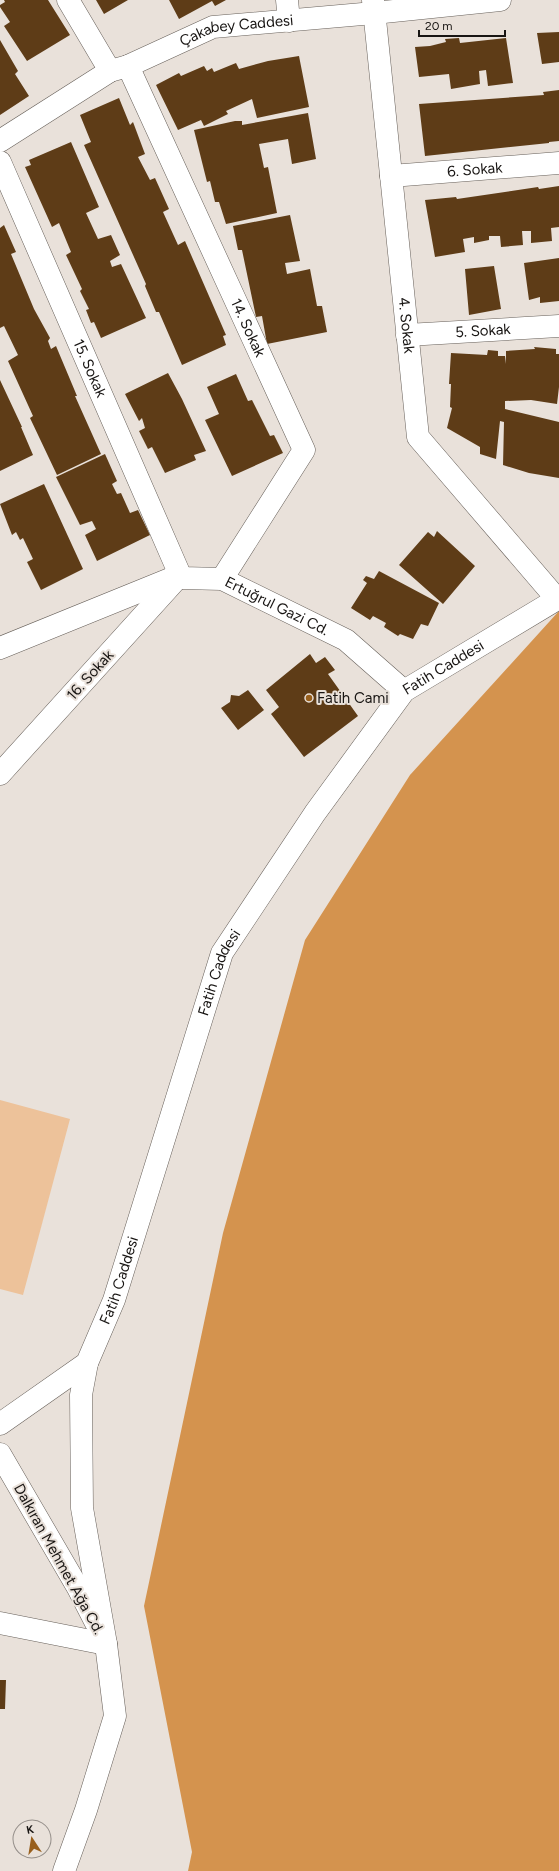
<svg xmlns="http://www.w3.org/2000/svg" width="559" height="1871" font-family="Figtree,sans-serif">
  <rect width="100%" height="100%" fill="#e9e1da"/>
  <path fill="#edc29a" d="M 0,1100 L 70,1119 L 23,1295 L 0,1289 Z"/>
  <path fill="#d4934e" d="M 559,611 L 559,1871 L 188,1871 L 192,1852 L 144,1606 L 223,1233 L 305,940 L 410,775 Z"/>
  <path fill="#5e3c17" d="M 4,0 L 48,0 L 70,35 L 27,61 L 4,26 L 10,22 L 0,7 L 0,5 L 5,2 Z
    M 96,0 L 128,0 L 104,14 Z
    M 169,0 L 226,0 L 215,6 L 212,1 L 179,19 Z
    M 559,32 L 559,62 L 542,64 L 537,33 Z
    M 459,38 L 460,43 L 506,38 L 513,83 L 488,86 L 486,70 L 479,71 L 480,84 L 451,89 L 449,74 L 419,77 L 415,47 L 430,46 L 446,42 L 445,39 Z
    M 0,40 L 18,71 L 15,74 L 29,96 L 0,115 Z
    M 299,56 L 309,107 L 257,118 L 252,99 L 226,111 L 228,114 L 204,126 L 201,120 L 178,130 L 156,85 L 179,73 L 181,76 L 204,66 L 207,71 L 212,68 L 214,72 L 236,63 L 239,69 L 268,61 Z
    M 559,90 L 559,141 L 549,142 L 549,143 L 425,156 L 419,104 L 544,95 L 543,92 Z
    M 119,98 L 130,125 L 133,122 L 145,154 L 138,157 L 150,180 L 155,178 L 169,209 L 163,212 L 178,245 L 185,241 L 226,335 L 223,336 L 226,345 L 182,365 L 159,312 L 156,312 L 145,286 L 146,284 L 84,145 L 91,142 L 80,115 Z
    M 308,113 L 316,159 L 292,164 L 288,139 L 259,144 L 264,168 L 268,167 L 277,213 L 226,224 L 219,202 L 215,202 L 210,181 L 207,182 L 194,130 L 235,121 L 242,121 L 242,125 Z
    M 71,142 L 99,207 L 86,213 L 98,239 L 111,235 L 120,255 L 110,261 L 112,267 L 121,264 L 146,318 L 101,338 L 94,322 L 91,323 L 86,310 L 89,309 L 80,291 L 82,289 L 66,255 L 71,252 L 59,223 L 52,227 L 25,167 L 31,165 L 29,160 Z
    M 559,186 L 559,227 L 551,228 L 552,241 L 531,243 L 531,231 L 522,231 L 523,245 L 501,247 L 500,236 L 489,236 L 489,240 L 474,243 L 474,237 L 463,239 L 465,252 L 435,257 L 425,200 L 456,197 L 457,199 L 538,187 L 539,189 Z
    M 290,215 L 300,261 L 285,263 L 287,274 L 310,269 L 317,306 L 322,306 L 327,332 L 267,344 L 262,316 L 256,317 L 242,250 L 238,250 L 233,226 Z
    M 4,225 L 16,252 L 11,254 L 34,309 L 50,338 L 48,341 L 51,349 L 56,346 L 77,396 L 75,396 L 101,454 L 57,475 L 30,418 L 33,416 L 8,361 L 18,355 L 4,326 L 0,328 L 0,228 Z
    M 559,258 L 559,301 L 540,303 L 540,297 L 529,300 L 524,263 Z
    M 494,266 L 501,309 L 469,315 L 465,269 Z
    M 534,347 L 556,349 L 556,354 L 559,354 L 559,387 L 557,404 L 531,400 L 505,401 L 505,409 L 559,422 L 559,478 L 529,473 L 503,465 L 504,422 L 500,421 L 496,459 L 480,454 L 480,447 L 447,428 L 452,408 L 450,407 L 451,384 L 449,384 L 451,353 L 487,355 L 488,350 L 498,351 L 498,356 L 505,356 L 506,364 L 506,351 L 535,349 Z
    M 168,373 L 182,399 L 206,451 L 194,455 L 196,460 L 165,473 L 152,447 L 148,449 L 139,431 L 145,428 L 142,418 L 139,421 L 125,394 Z
    M 236,374 L 248,401 L 252,400 L 270,436 L 274,435 L 283,453 L 232,476 L 205,420 L 219,414 L 207,387 Z
    M 0,380 L 22,427 L 21,427 L 33,455 L 0,471 Z
    M 105,454 L 117,481 L 112,484 L 117,494 L 121,493 L 130,513 L 138,510 L 150,535 L 97,561 L 85,535 L 96,529 L 92,521 L 80,525 L 56,477 Z
    M 44,484 L 83,569 L 41,590 L 27,562 L 33,559 L 23,538 L 20,540 L 16,532 L 12,535 L 0,504 Z
    M 437,531 L 475,566 L 443,604 L 399,565 L 428,532 L 434,537 Z
    M 379,571 L 439,603 L 428,626 L 421,624 L 413,639 L 400,634 L 398,636 L 384,627 L 386,623 L 373,616 L 370,620 L 351,608 L 367,583 L 363,580 L 366,576 L 374,579 Z
    M 310,654 L 316,663 L 325,657 L 335,670 L 328,674 L 358,716 L 304,757 L 271,714 L 279,707 L 266,690 Z
    M 248,690 L 264,710 L 238,730 L 221,708 L 230,702 L 231,695 L 239,696 Z
    M 0,1680 L 6,1680 L 5,1709 L 0,1709 Z"/>
  <g fill="none" stroke-linecap="round" stroke-linejoin="round">
    <defs>
      <g id="minor">
        <path d="M 68,0 L 110,71"/>
        <path d="M 287,0 L 289,21"/>
        <path id="s1" d="M 373,0 L 418,437 L 557,599"/>
        <path id="s2" d="M 128,66 L 304,450 L 222,579"/>
        <path id="s3" d="M 0,141 L 110,71 L 128,66 L 213,27 L 374,13 L 500,0"/>
        <path id="s4" d="M 0,162 L 180,575 L 0,774"/>
        <path id="s5" d="M 391,176 L 559,163"/>
        <path id="s6" d="M 407,335 L 559,326"/>
        <path id="s7" d="M 0,648 L 180,575 L 182,578 L 222,579 L 346,640 L 404,691"/>
        <path id="s8" d="M 0,1424 L 87,1363 L 114,1300 L 222,953 L 315,813 L 404,691 L 559,598"/>
        <path d="M 0,1454 L 78,1588 L 96,1623"/>
        <path d="M 0,1623 L 106,1644"/>
        <path d="M 64,1871 L 86,1810 L 115,1716 L 106,1644 L 82,1508 L 81,1395 L 87,1363"/>
      </g>
    </defs>
    <use href="#minor" stroke="#67605a" stroke-width="23"/>
    <use href="#minor" stroke="#fff" stroke-width="22"/>
  </g>
  <circle fill="#985f1c" stroke="#e9e1da" stroke-width="1.5" cx="309" cy="698" r="4"/>
  <g text-anchor="middle" dominant-baseline="central" stroke-width="4" stroke-linejoin="round" paint-order="stroke">
    <g font-size="15" fill="#181513" stroke="#e9e1da">
      <text stroke="none"><textPath href="#s3" startOffset="265">Çakabey Caddesi</textPath></text>
      <text stroke="none"><textPath href="#s5" startOffset="84">6. Sokak</textPath></text>
      <text stroke="none"><textPath href="#s1" startOffset="327">4. Sokak</textPath></text>
      <text stroke="none"><textPath href="#s2" startOffset="288">14. Sokak</textPath></text>
      <text stroke="none"><textPath href="#s6" startOffset="76">5. Sokak</textPath></text>
      <text stroke="none"><textPath href="#s4" startOffset="225">15. Sokak</textPath></text>
      <text stroke="none"><textPath href="#s7" startOffset="299">Ertuğrul Gazi Cd.</textPath></text>
      <text stroke="none"><textPath href="#s8" startOffset="903">Fatih Caddesi</textPath></text>
      <text transform="translate(90 675) rotate(-48)">16. Sokak</text>
      <text stroke="none"><textPath href="#s8" startOffset="519">Fatih Caddesi</textPath></text>
      <text stroke="none"><textPath href="#s8" startOffset="195">Fatih Caddesi</textPath></text>
      <text transform="translate(59 1559) rotate(61)">Dalkıran Mehmet Ağa Cd.</text>
    </g>
    <g font-size="15" fill="#181513" stroke="#e9e1da" text-anchor="start">
      <text x="317" y="698">Fatih Cami</text>
    </g>
  </g>
  <g transform="translate(32 1839) rotate(348)"><circle r="19" fill="#e9e1da" stroke="#958f8a"/>
  <path d="M0-3L7 15L0 10L-7 15Z" fill="#985f1c"/>
  <text y="-6" font-size="11" font-weight="bold" text-anchor="middle" fill="#181513">K</text>
  </g>
  <path d="M419 30v6h86v-6" fill="none" stroke="#181513" stroke-width="2"/>
  <text x="425" y="30" font-size="12" fill="#181513" stroke="#e9e1da" stroke-width="3" paint-order="stroke">20 m</text>
</svg>
